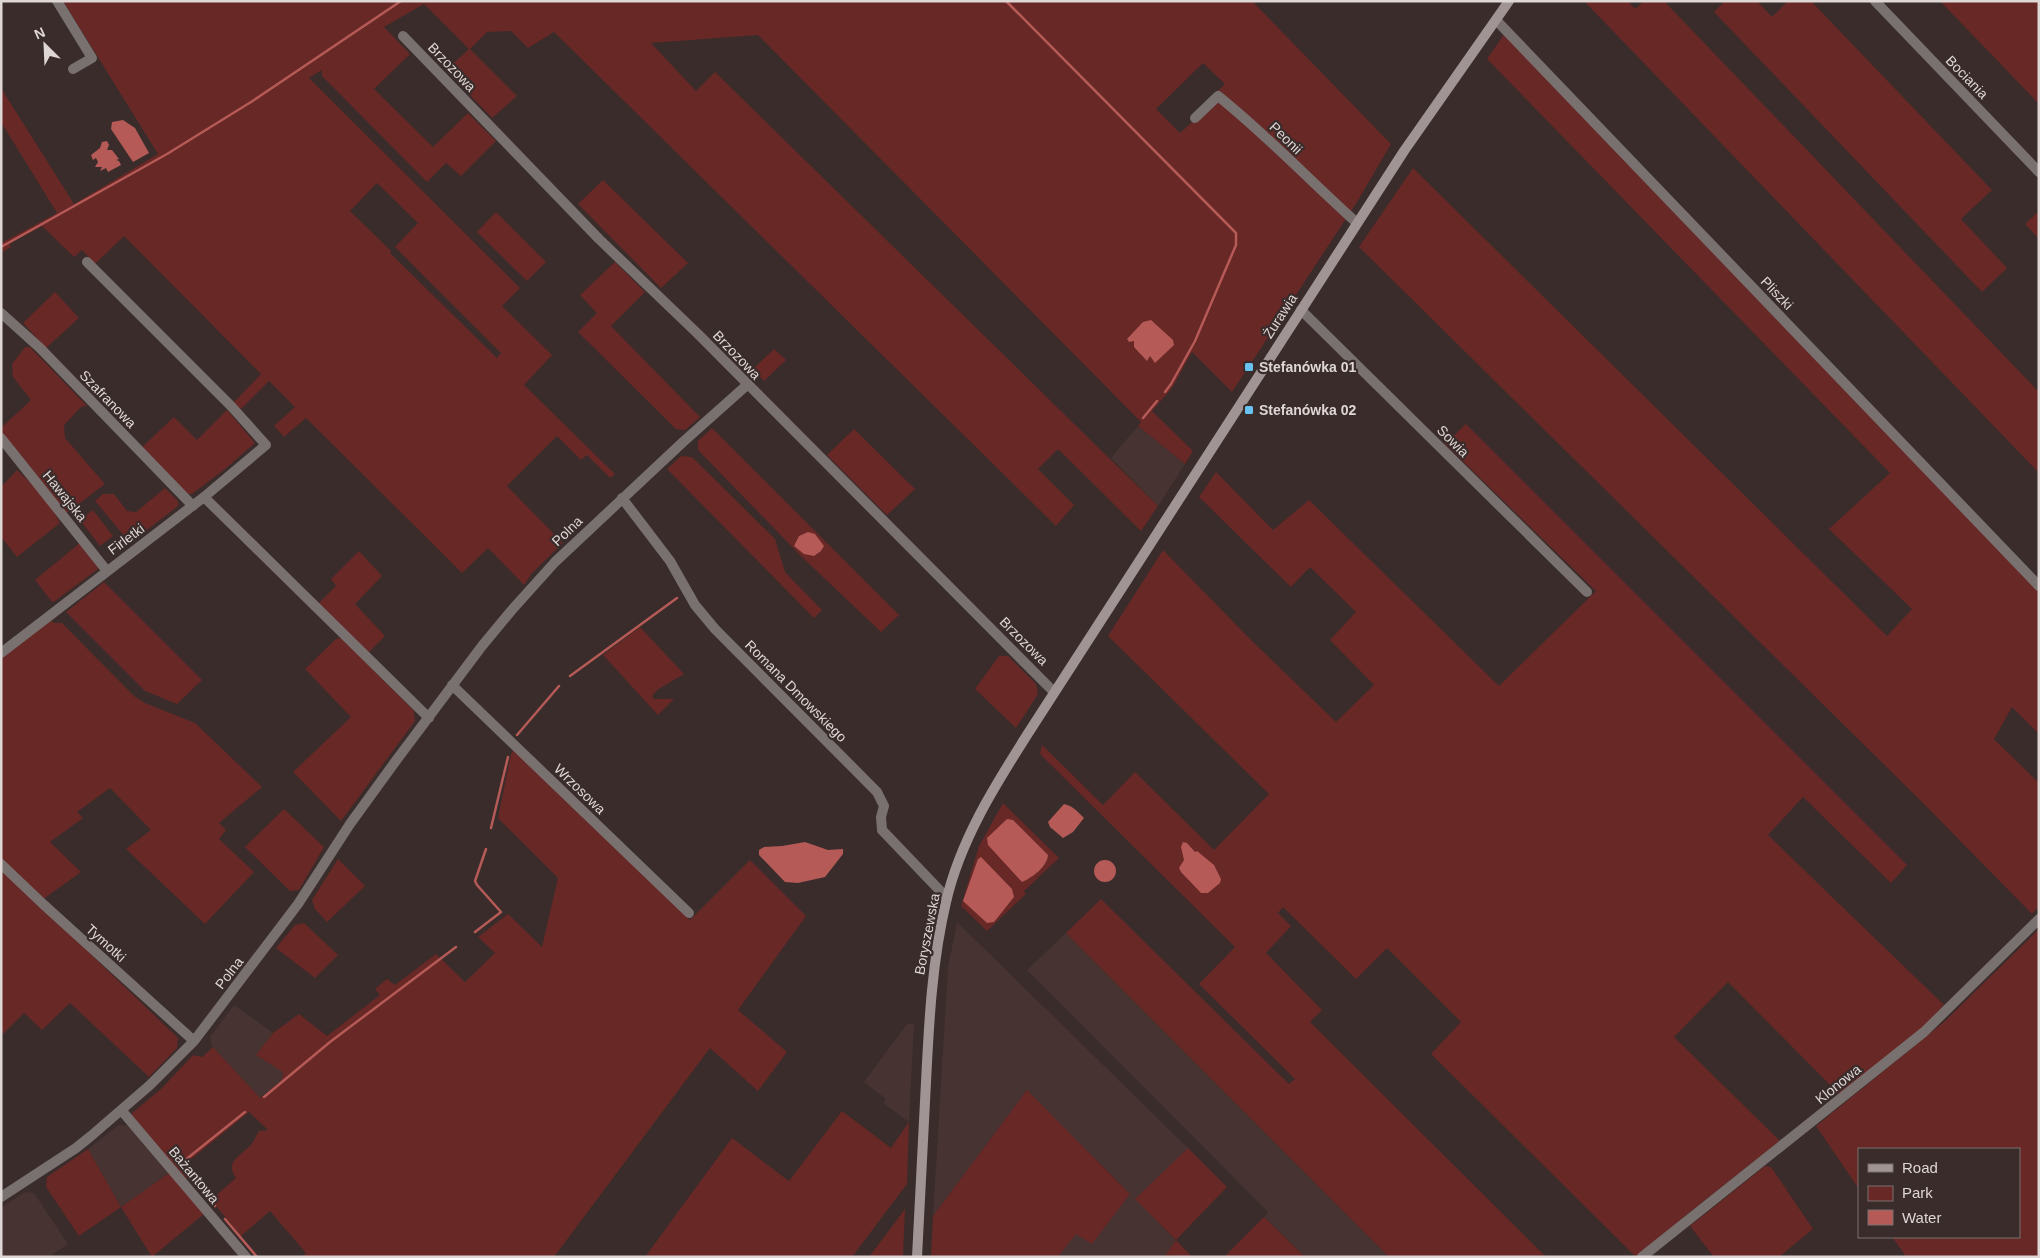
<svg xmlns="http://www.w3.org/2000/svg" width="2040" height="1258" font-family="Helvetica,sans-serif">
  <rect width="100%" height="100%" fill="#392c2b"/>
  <path fill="#473332" d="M 1138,426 L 1185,464 L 1158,506 L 1111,458 Z
    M 957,922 L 1188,1148 L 1136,1199 L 1176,1241 L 1164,1257 L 1058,1257 L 1076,1233 L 1092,1243 L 1130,1194 L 1027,1090 L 933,1216 L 948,968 Z
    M 1066,933 L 1389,1257 L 1305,1257 L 1264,1217 L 1268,1212 L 1027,970 Z
    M 234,1005 L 273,1033 L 257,1055 L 283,1072 L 282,1081 L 259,1098 L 211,1045 L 210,1037 Z
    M 907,1024 L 914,1024 L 909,1122 L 883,1103 L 886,1099 L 864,1082 Z
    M 119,1125 L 129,1126 L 169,1173 L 121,1207 L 88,1149 Z
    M 25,1192 L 34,1193 L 68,1244 L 49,1257 L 1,1257 L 1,1208 Z"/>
  <path fill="#672826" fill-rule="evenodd" d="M 63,1 L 1252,1 L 1391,144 L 1357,202 L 1232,392 L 1192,352 L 1172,388 L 1152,411 L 1193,451 L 1185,464 L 1138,426 L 1141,422 L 758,35 L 651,43 L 696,91 L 715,72 L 1158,506 L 1141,531 L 1058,449 L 1038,469 L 1074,505 L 1056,526 L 554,32 L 528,48 L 511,31 L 487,32 L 470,49 L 517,96 L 492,118 L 446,70 L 469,49 L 424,4 L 384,27 L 410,54 L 374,89 L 433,147 L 468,113 L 496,141 L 461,176 L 446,163 L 427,182 L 322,76 L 322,70 L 309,78 L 520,288 L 502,306 L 552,355 L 524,385 L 615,474 L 610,478 L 587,455 L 581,460 L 557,436 L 507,486 L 563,543 L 532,573 L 524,585 L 488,548 L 462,573 L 306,418 L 284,437 L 274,426 L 295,407 L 269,381 L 240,410 L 234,402 L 261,374 L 124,236 L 95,264 L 82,250 L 74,257 L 42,226 L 9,244 L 11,247 L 1,253 L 1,243 L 57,213 L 1,122 L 1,88 L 74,204 L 158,154 ZM 1203,63 L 1225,84 L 1218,91 L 1222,95 L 1180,133 L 1156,109 ZM 377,183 L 418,223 L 395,247 L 501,353 L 497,358 L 390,253 L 391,251 L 350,211 Z
    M 1584,1 L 1628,1 L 1635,9 L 1644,1 L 1664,1 L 2039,392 L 2039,473 Z
    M 1725,1 L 1757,1 L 1772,17 L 1788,1 L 1811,1 L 1992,190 L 1961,219 L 2007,268 L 1982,292 L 1714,12 Z
    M 1940,1 L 2039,1 L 2039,104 Z
    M 1505,33 L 2039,591 L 2039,734 L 2012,707 L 1994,739 L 2039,783 L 2039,906 L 2032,914 L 1923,803 L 1359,247 L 1413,168 L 1887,636 L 1912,609 L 1829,529 L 1890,473 L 1487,59 Z
    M 603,180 L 688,263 L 661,288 L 578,204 Z
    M 2039,211 L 2039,239 L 2025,224 Z
    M 496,212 L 546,262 L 527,281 L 477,232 Z
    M 615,262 L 645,292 L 611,326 L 700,417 L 685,430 L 676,429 L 578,332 L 597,313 L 580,295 Z
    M 55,292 L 79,318 L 46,348 L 23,323 Z
    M 25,347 L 30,347 L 87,406 L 81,407 L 64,425 L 65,438 L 105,484 L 67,513 L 1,434 L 1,428 L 31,400 L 13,377 L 12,364 Z
    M 774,349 L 786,360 L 764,381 L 753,369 Z
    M 227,410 L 255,443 L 225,469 L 192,494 L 187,494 L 142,447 L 174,417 L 197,440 Z
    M 1466,424 L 1907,865 L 1891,883 L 1803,797 L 1768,835 L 1944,1005 L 1918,1032 L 1840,1095 L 1728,982 L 1674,1037 L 1780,1141 L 1691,1211 L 1636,1257 L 1431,1054 L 1461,1022 L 1387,948 L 1356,979 L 1283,907 L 1278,913 L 1291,926 L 1266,953 L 1322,1010 L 1310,1022 L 1546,1257 L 1389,1257 L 1066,933 L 1101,899 L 1289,1084 L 1295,1079 L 1199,984 L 1235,947 L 1040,754 L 1042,745 L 1103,805 L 1135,772 L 1214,850 L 1269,794 L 1108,636 L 1163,550 L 1251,640 L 1336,722 L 1374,685 L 1330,640 L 1356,612 L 1310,567 L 1291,587 L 1199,497 L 1216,472 L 1273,530 L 1309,500 L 1499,686 L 1596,591 L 1445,444 Z
    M 712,428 L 899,615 L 881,632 L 803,558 L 698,450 L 698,441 Z
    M 854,429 L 915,489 L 887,515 L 827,455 Z
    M 681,456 L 692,457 L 775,539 L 785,572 L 822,610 L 814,618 L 667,469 Z
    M 17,470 L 48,500 L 60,523 L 17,557 L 1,537 L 1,487 Z
    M 165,488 L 178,501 L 178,506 L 130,543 L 95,501 L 103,494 L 114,494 L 127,511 L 136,512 Z
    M 93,510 L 113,536 L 100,546 L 80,520 Z
    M 81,542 L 97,562 L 98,569 L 55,601 L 52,602 L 35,580 Z
    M 359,551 L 382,576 L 355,604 L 385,636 L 368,653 L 318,604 L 336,586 L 331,579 Z
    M 104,582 L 202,680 L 177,704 L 145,691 L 66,612 Z
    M 51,620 L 54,623 L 62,623 L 134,696 L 145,703 L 195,723 L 262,787 L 219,823 L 226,830 L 219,839 L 254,872 L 205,924 L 126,849 L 151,830 L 110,788 L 77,812 L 83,818 L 50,842 L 81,872 L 42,900 L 1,859 L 1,659 Z
    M 640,627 L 684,674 L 657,690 L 652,696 L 654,699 L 674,699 L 658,715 L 603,655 Z
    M 341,638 L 414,711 L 415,721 L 341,821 L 293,772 L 351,717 L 305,669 L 336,639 Z
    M 999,656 L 1008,656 L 1036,684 L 1038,694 L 1016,728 L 975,689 Z
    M 514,749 L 690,920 L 750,860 L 806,916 L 738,1010 L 787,1052 L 758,1091 L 710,1048 L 554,1257 L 302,1257 L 306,1253 L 270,1211 L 241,1236 L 211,1200 L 236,1178 C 223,1160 244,1155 253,1142 C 255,1139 256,1135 259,1131 L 268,1130 L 249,1112 L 184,1165 L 191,1175 L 185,1180 L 130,1115 L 162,1088 L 193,1055 L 202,1057 L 213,1047 L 260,1098 L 282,1080 L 283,1072 L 256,1055 L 273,1033 L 299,1014 L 327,1036 L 380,995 L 375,989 L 387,979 L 395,985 L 436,954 L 465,982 L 495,953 L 478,937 L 508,914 L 542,947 L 558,878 L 498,818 L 511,754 Z
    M 1003,803 L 1059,858 L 1024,891 L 1026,894 L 987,931 L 961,906 L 979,846 Z
    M 284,809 L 324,847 L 299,890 L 290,891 L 245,847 Z
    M 338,859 L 365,886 L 327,922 L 315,909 L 312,900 Z
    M 1,868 L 178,1038 L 177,1048 L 149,1077 L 70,1003 L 42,1030 L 24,1013 L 1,1036 Z
    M 304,923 L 338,955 L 315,978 L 276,948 L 295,925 Z
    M 2039,929 L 2039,1257 L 1903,1257 L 1905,1255 L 1892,1237 L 2019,1237 L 2019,1149 L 1859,1149 L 1859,1189 L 1816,1126 L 1944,1022 Z
    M 1027,1090 L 1130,1194 L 1092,1244 L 1076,1234 L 1058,1257 L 931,1257 L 933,1216 Z
    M 842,1111 L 891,1148 L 909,1122 L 907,1184 L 852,1257 L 645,1257 L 732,1138 L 789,1181 Z
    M 1188,1148 L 1227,1187 L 1176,1240 L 1192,1257 L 1164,1257 L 1176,1240 L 1135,1199 Z
    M 88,1149 L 121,1207 L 169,1173 L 204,1214 L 152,1257 L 121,1207 L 79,1236 L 46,1187 L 47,1177 Z
    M 1765,1166 L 1771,1167 L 1813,1229 L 1779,1257 L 1714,1257 L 1690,1226 Z
    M 905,1209 L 903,1257 L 869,1257 Z
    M 1264,1217 L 1305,1257 L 1224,1257 Z"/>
  <path fill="#b55a56" d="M 123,120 L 135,128 L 149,153 L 133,162 L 111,129 L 112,122 Z
    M 107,141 L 109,145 L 107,150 L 112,150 L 119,159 L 116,160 L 119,161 L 121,165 L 108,172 L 106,168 L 100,171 L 102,167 L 95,167 L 98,162 L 96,158 L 93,160 L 91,155 L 100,148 L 102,142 Z
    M 1151,320 L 1173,340 L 1174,345 L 1155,363 L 1150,356 L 1147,361 L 1134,347 L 1134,341 L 1129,342 L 1127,339 L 1143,322 Z
    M 808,532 L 815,534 L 824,546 L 821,551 L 814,556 L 804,554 L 794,546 L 799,536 Z
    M 1064,804 C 1073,806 1077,811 1084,818 L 1073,832 L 1063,838 L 1050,827 L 1048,822 Z
    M 1007,819 L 1013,820 L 1048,855 C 1047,867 1033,877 1022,882 L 988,845 L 987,838 Z
    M 805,842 L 828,850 L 843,849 L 843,854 L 825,877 L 798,883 L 785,882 L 759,855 L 759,850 L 764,847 L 782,846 Z
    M 1183,842 L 1187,843 L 1195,852 L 1197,851 L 1214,865 L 1221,879 L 1220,883 L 1208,893 L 1201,893 L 1181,872 L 1179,868 L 1184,860 L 1181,847 Z
    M 981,857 L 1012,889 L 1014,897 L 994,922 L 987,923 L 963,901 L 978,859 Z
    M1094 871a11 11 0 1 1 22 0a11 11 0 1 1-22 0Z"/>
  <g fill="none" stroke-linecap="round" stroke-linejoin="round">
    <path stroke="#b55a56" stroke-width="2.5" d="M 1006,1 L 1236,233 L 1236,245 L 1195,341 L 1171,384 L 1165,392
      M 1,247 L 167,154 L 251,102 L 401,1
      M 1143,418 L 1157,401
      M 570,676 L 677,598
      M 517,735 L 559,686
      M 491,828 L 508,757
      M 475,932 L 501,912 L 477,885 L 475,881 L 486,849
      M 264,1097 L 330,1042 L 456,947
      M 187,1173 L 183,1164 L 184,1161 L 245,1112
      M 199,1187 L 215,1206
      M 225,1219 L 257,1257"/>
    <path stroke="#787170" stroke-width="10" d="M 57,1 L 92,58 L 73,69
      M 1875,1 L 2039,172
      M 1496,20 L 2039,586
      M 403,36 L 599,239 L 698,334 L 1054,692
      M 1195,118 L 1218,96 C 1267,135 1310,181 1357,223
      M 1301,310 L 1587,592
      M 1,313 L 40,348 L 193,506
      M 1,438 L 107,571
      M 204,497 L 429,718
      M 622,498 L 670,561 L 695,605 L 715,629 L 877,792 L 884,806 L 881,817 L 882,830 L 947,898
      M 1,653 L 204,497 L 266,445 L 231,406 L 87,262
      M 452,685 L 689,913
      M 1,864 L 43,904 L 194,1041
      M 122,1111 L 246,1257
      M 1,1197 L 76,1148 L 91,1136 L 150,1085 L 194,1041 L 298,904 L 350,824 L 395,762 L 482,646 L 511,611 L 555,562 L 683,442 L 747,385
      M 1642,1257 L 1924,1032 L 2039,919"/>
    <path stroke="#a09594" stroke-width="10" d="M 917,1257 C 920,1199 923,1140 926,1082 C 929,1022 932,961 946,902 C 960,841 994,787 1027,735 L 1404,151 L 1509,1"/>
  </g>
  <g fill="#69c3f1" stroke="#392c2b" stroke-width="2">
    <rect x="1244" y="362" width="10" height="10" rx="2.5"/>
    <rect x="1244" y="405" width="10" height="10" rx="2.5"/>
  </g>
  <g text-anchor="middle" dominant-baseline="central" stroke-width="4.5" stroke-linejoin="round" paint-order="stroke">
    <g font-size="14" fill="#dfd7d6" stroke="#392c2b">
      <text transform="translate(452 67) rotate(46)">Brzozowa</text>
      <text transform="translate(1967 77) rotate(46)">Bociania</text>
      <text transform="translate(1286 138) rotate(44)">Peonii</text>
      <text transform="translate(1777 293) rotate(46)">Pliszki</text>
      <text transform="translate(1280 316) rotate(-57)">Żurawia</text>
      <text transform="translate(737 355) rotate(46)">Brzozowa</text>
      <text transform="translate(108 399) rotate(46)">Szafranowa</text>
      <text transform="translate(1453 441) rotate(45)">Sowia</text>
      <text transform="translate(65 496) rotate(51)">Hawajska</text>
      <text transform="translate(567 531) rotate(-44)">Polna</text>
      <text transform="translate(126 539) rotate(-37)">Firletki</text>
      <text transform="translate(1024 641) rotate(45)">Brzozowa</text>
      <text transform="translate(796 691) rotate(45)">Romana Dmowskiego</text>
      <text transform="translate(580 789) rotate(44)">Wrzosowa</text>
      <text transform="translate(927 934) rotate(-79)">Boryszewska</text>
      <text transform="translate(106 943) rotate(42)">Tymotki</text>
      <text transform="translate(229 973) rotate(-52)">Polna</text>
      <text transform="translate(1838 1084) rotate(-39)">Klonowa</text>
      <text transform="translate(194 1175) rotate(50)">Bażantowa</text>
    </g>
    <g font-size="14" font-weight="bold" fill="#dfd7d6" stroke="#392c2b" text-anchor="start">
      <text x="1259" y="367">Stefanówka 01</text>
      <text x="1259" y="410">Stefanówka 02</text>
    </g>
  </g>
  <rect width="2040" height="1258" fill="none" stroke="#dfd7d6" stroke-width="5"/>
  <rect x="1858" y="1148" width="162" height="90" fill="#392c2b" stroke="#7b706f"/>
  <rect x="1868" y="1164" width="25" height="8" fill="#a09594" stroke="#7b706f"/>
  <text x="1902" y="1173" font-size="15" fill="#dfd7d6">Road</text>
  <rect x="1868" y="1186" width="25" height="15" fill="#672826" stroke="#7b706f"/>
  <text x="1902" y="1198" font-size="15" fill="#dfd7d6">Park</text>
  <rect x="1868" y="1210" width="25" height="15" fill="#b55a56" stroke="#7b706f"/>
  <text x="1902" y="1223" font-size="15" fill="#dfd7d6">Water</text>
  <g transform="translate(45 45) rotate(336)" stroke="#392c2b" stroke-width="4" paint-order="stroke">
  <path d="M0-4L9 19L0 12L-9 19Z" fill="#dfd7d6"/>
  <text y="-8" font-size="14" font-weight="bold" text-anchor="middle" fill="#dfd7d6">N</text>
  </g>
</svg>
